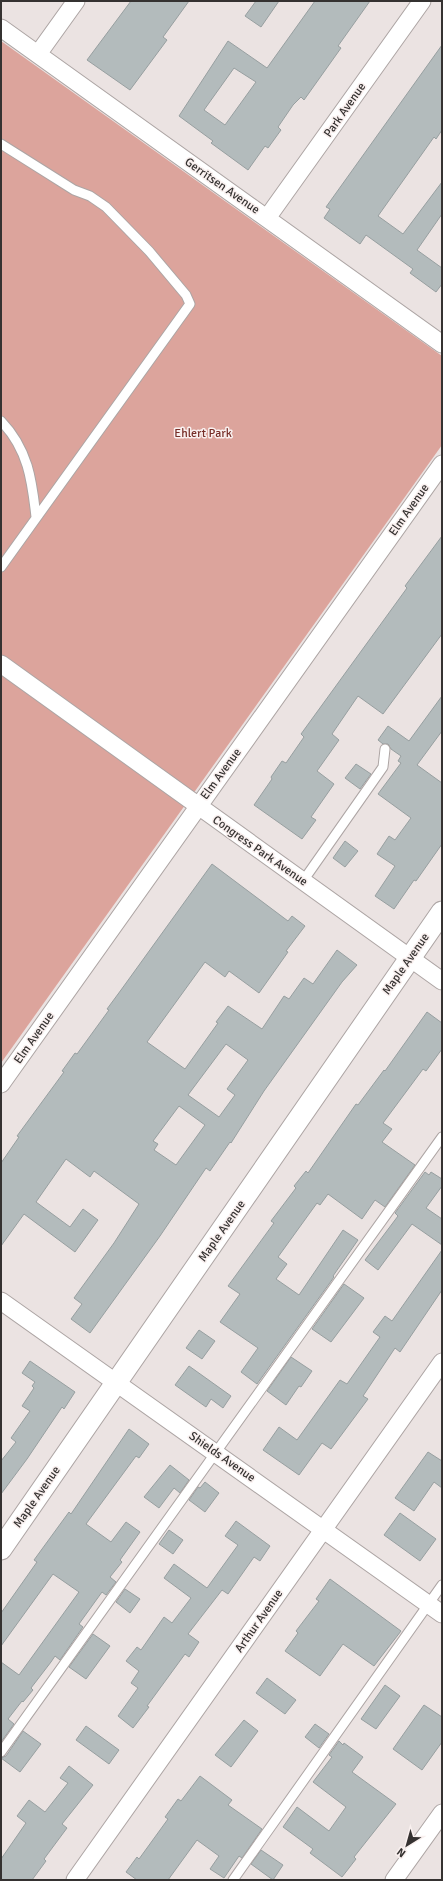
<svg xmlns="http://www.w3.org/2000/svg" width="443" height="1881" font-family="Signika,sans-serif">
  <rect width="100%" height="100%" fill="#ebe3e2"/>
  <path fill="#dca49c" d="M 1,41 L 442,356 L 442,445 L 1,1063 Z"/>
  <path fill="#b3bbbc" stroke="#979fa0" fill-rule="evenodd" d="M 131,1 L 189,1 L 163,37 L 167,40 L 130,90 L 87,60 Z
    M 256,1 L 279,1 L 261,27 L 245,16 Z
    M 315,1 L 370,1 L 338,46 L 341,48 L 304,100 L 301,97 L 293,105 L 278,127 L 281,130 L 268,148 L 265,146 L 248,170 L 211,143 L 213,141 L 179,116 L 228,41 L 267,68 ZM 234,68 L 256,82 L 225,125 L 204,110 Z
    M 442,45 L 442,130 L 436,139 L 434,137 L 378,216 L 403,234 L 442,182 L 442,214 L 417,250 L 442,268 L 442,284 L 436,292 L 410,273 L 413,269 L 366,235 L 360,244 L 324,218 L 330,209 L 326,207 Z
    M 442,536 L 442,634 L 383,714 L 358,696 L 332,734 L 339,740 L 317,771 L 334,784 L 311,817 L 316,820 L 302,839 L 254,805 L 272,779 L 271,777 L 282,761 L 286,763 L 304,737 L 301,734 L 407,588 L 405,586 Z
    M 442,696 L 442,731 L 417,765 L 442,783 L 442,844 L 416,881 L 414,880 L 394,909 L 375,896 L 395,866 L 377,854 L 389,836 L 395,840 L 411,818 L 378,794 L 401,763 L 398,761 L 401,756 L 391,749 L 388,744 L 383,744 L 378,740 L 388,726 L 409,741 Z
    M 356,764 L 371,774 L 360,789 L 345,778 Z
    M 345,841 L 358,851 L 345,867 L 333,858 Z
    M 212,864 L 288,921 L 292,916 L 305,926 L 286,951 L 288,952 L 259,993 L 229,971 L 225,977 L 205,962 L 147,1042 L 185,1069 L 218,1023 L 216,1022 L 228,1006 L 262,1029 L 284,996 L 289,999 L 304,978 L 313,984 L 337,950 L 357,965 L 342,982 L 264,1091 L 231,1143 L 230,1142 L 210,1171 L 206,1168 L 160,1236 L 90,1333 L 71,1319 L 82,1304 L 74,1298 L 114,1243 L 139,1204 L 94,1171 L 90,1177 L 66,1159 L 36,1202 L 70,1227 L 83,1209 L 98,1220 L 75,1252 L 24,1214 L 1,1246 L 1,1163 L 19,1137 L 17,1136 L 64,1072 L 62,1071 L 75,1053 L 77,1054 L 109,1010 L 107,1009 L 121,990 ZM 226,1044 L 248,1060 L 227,1089 L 235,1095 L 219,1117 L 188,1095 ZM 179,1106 L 205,1125 L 176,1165 L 154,1150 L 158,1144 L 153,1141 Z
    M 427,1012 L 442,1023 L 442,1049 L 426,1071 L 423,1069 L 383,1123 L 392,1129 L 382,1142 L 415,1165 L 385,1207 L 375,1200 L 362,1219 L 328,1194 L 320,1205 L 317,1203 L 278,1257 L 287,1264 L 276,1279 L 299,1295 L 343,1230 L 358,1240 L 333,1276 L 334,1277 L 257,1384 L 241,1372 L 258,1348 L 220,1322 L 240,1294 L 228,1286 L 274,1223 L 271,1221 L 296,1188 L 294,1186 L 306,1171 L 308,1173 L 356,1104 L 358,1105 L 384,1070 L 385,1071 Z
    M 425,1172 L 429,1175 L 431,1172 L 442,1179 L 442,1186 L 426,1208 L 442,1219 L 442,1245 L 412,1224 L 378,1270 L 365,1260 L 398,1216 L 395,1213 Z
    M 442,1250 L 442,1290 L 400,1352 L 395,1348 L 363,1396 L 368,1399 L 331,1449 L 322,1443 L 299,1475 L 263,1450 L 279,1427 L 297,1440 L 340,1380 L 347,1384 L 380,1337 L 373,1332 L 385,1316 L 392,1321 Z
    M 344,1284 L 364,1298 L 331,1342 L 312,1329 Z
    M 199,1330 L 215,1341 L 202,1359 L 186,1348 Z
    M 291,1357 L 312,1371 L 301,1387 L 299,1386 L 286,1405 L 267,1391 Z
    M 30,1361 L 75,1392 L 64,1409 L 62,1407 L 27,1459 L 1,1494 L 1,1461 L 16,1442 L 11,1438 L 30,1411 L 22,1406 L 34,1388 L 32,1386 L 35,1382 L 22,1373 Z
    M 189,1366 L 231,1396 L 223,1408 L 211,1399 L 206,1407 L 175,1385 Z
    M 129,1429 L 149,1444 L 139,1458 L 136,1456 L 86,1524 L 111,1542 L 126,1522 L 140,1532 L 120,1560 L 122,1562 L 110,1577 L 116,1582 L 106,1595 L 102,1592 L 79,1624 L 83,1627 L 60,1660 L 55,1656 L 51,1662 L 31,1688 L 33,1690 L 23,1702 L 22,1701 L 8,1719 L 14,1724 L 1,1742 L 1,1662 L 19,1675 L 79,1592 L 53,1574 L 1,1646 L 1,1613 L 37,1562 L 34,1560 L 69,1512 L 71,1514 Z
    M 428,1452 L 442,1461 L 442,1488 L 434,1482 L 414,1511 L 395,1498 Z
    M 170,1465 L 189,1480 L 180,1493 L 174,1488 L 159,1508 L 144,1497 Z
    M 205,1482 L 219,1493 L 205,1512 L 189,1500 L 198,1487 L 200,1488 Z
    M 400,1513 L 436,1539 L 420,1561 L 384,1535 Z
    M 236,1521 L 270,1546 L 260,1561 L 254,1557 L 228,1594 L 222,1590 L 188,1634 L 199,1642 L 189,1657 L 185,1654 L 147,1706 L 149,1707 L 133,1728 L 118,1716 L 138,1688 L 131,1683 L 139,1671 L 126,1661 L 137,1647 L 141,1650 L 164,1617 L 172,1623 L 191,1598 L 164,1578 L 174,1564 L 207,1588 L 238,1545 L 225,1536 Z
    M 169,1530 L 183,1540 L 173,1554 L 159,1544 Z
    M 330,1579 L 401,1631 L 374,1666 L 343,1644 L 320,1676 L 285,1651 L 298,1633 L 296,1631 L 319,1601 L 316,1599 Z
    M 125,1589 L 140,1599 L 130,1613 L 116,1602 Z
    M 93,1634 L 110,1646 L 86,1679 L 69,1667 Z
    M 267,1678 L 296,1700 L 285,1714 L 256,1693 Z
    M 385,1685 L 400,1696 L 376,1729 L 361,1719 Z
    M 424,1705 L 442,1717 L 442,1742 L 422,1770 L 393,1749 Z
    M 244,1720 L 258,1731 L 231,1767 L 215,1755 Z
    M 315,1724 L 329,1734 L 319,1748 L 305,1737 Z
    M 86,1726 L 119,1750 L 109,1764 L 76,1740 Z
    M 23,1731 L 41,1744 L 20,1772 L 1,1758 L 6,1756 Z
    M 339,1741 L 343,1745 L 344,1743 L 363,1757 L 352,1772 L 396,1804 L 354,1857 L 356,1859 L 342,1877 L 310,1853 L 313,1849 L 283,1827 L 297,1807 L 329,1831 L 346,1807 L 313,1782 L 332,1757 L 329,1755 Z
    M 69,1766 L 93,1785 L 62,1824 L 67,1828 L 44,1859 L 46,1861 L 32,1880 L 1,1880 L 1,1859 L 26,1823 L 17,1816 L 29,1800 L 45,1812 L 68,1783 L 60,1778 Z
    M 200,1776 L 232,1800 L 228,1805 L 262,1829 L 242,1858 L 239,1856 L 224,1878 L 210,1869 L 219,1856 L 197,1840 L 168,1880 L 137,1880 L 126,1872 L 137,1857 L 139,1859 L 168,1819 L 165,1817 L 178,1799 L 181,1801 Z
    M 261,1850 L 283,1865 L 273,1880 L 251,1864 Z"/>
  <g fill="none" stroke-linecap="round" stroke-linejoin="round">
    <defs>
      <path id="service" d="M 1,144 L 74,190 L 90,196 L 106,207 L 149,251 L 186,295 L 190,304 L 1,567
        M 1,421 C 28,449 32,480 36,517
        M 303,881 L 383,767 L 385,749
        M 1,1752 L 442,1137
        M 233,1880 L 442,1585"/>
      <path id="minor" d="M 1,28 L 442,344
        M 38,54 L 76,1
        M 267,218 L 422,1
        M 1,664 L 442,981
        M 1,1084 L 442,464
        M 1,1301 L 442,1614
        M 75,1880 L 442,1362
        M 394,1880 L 442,1813"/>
      <path id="tertiary" d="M 1,1549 L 442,912"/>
    </defs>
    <use href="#service" stroke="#ada5a4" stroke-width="11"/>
    <use href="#minor" stroke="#ada5a4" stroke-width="19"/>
    <use href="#tertiary" stroke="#ada5a4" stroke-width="23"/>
    <use href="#service" stroke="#fff" stroke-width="9"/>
    <use href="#minor" stroke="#fff" stroke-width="17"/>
    <use href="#tertiary" stroke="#fff" stroke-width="21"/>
  </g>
  <g text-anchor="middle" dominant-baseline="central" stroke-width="3" stroke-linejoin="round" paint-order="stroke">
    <g font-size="12" fill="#353231" stroke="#f9f0ef">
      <text transform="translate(345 110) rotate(-55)">Park Avenue</text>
      <text transform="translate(222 186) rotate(35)">Gerritsen Avenue</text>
      <text transform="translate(409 510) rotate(-55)">Elm Avenue</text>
      <text transform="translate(221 774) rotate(-54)">Elm Avenue</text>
      <text transform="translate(260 851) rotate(35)">Congress Park Avenue</text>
      <text transform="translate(406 964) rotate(-55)">Maple Avenue</text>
      <text transform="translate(34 1038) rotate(-55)">Elm Avenue</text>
      <text transform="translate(222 1231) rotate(-55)">Maple Avenue</text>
      <text transform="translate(222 1457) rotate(35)">Shields Avenue</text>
      <text transform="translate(37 1497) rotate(-55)">Maple Avenue</text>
      <text transform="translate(259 1621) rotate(-55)">Arthur Avenue</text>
    </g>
    <g font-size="12" fill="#772e28" stroke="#f9f0ef">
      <text x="203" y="433">Ehlert Park</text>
    </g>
  </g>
  <rect width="443" height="1881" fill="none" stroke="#353231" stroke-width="4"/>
  <g transform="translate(407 1845) rotate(217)" stroke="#f9f0ef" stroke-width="3" paint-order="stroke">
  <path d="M0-3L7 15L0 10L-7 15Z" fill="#353231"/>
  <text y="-6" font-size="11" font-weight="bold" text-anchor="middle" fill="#353231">N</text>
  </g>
</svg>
